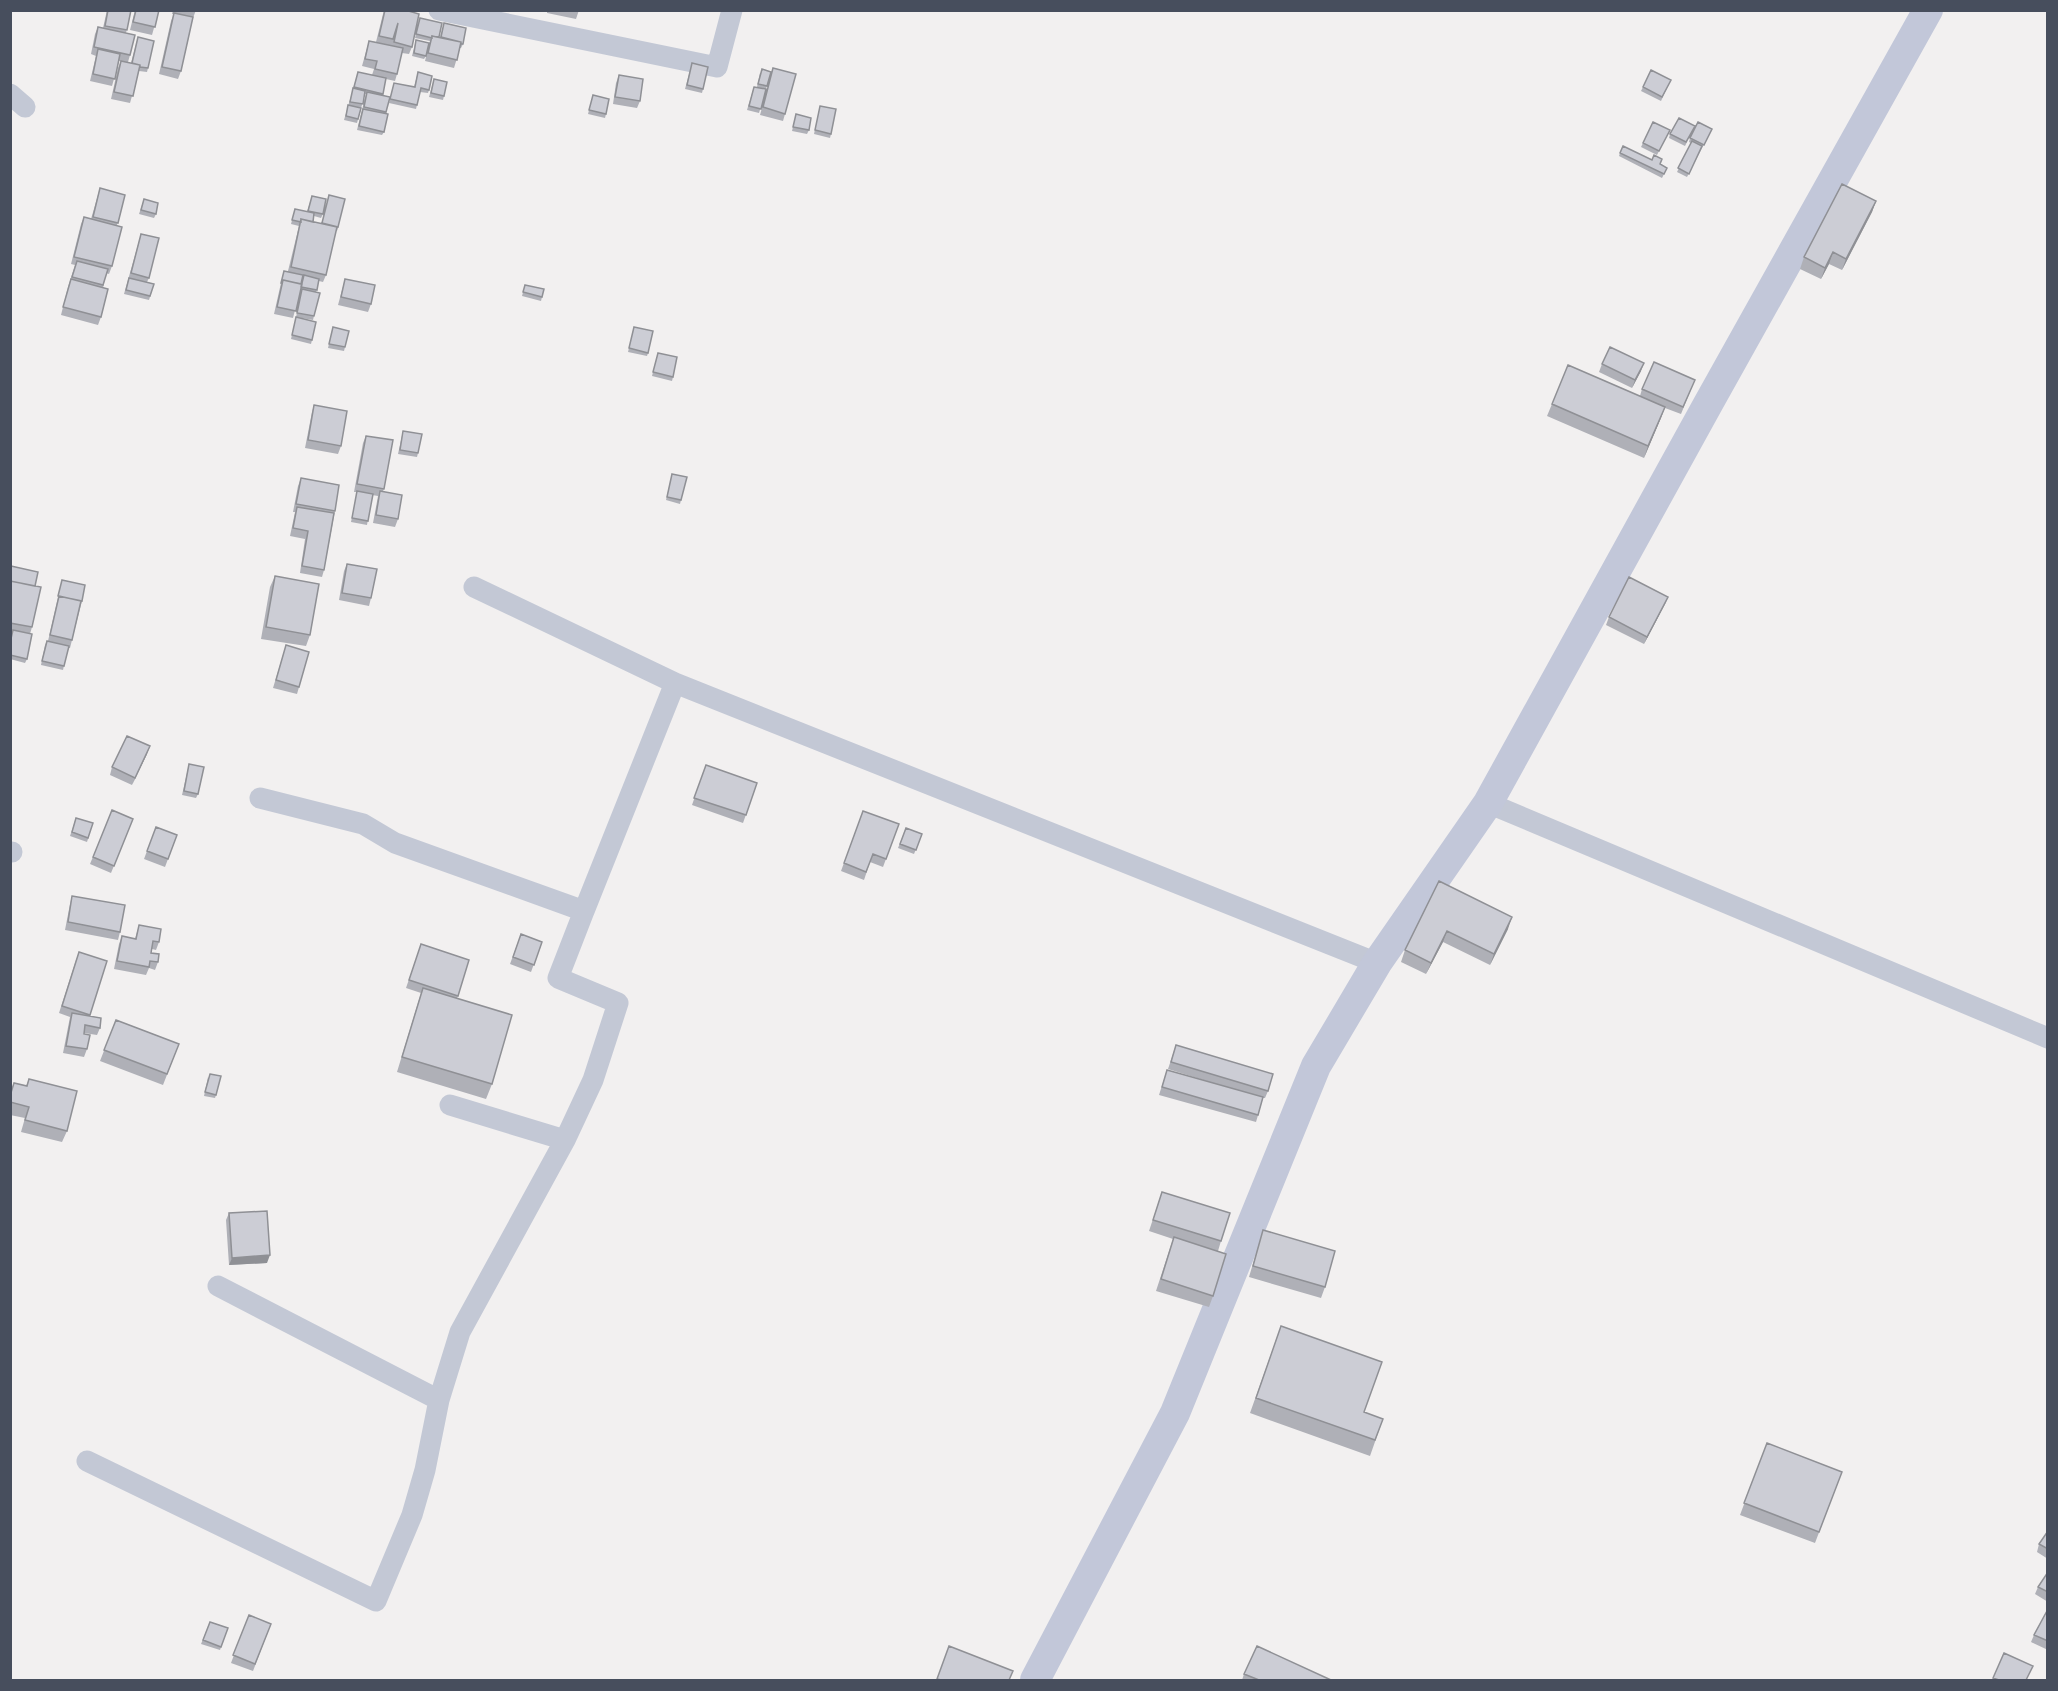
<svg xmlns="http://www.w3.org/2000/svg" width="2058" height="1691" font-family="'Archivo Narrow',sans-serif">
  <rect width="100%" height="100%" fill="#f2f0f0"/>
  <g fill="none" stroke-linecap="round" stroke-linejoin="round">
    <path stroke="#c3c8d5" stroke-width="21" d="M 439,10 L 717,67 L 732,10
      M 10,94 L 25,107
      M 474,587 L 675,683 L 584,911
      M 675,683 L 1377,963
      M 1488,803 L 2048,1038
      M 10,852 L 12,852
      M 450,1105 L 565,1140
      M 218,1286 L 439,1400
      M 87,1461 L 376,1601 L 412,1515 L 425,1470 L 439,1400 L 460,1332 L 565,1140 L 593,1080 L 618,1003 L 558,978 L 584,911 L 395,843 L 363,824 L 260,798"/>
    <path stroke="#c2c7d9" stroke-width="30" d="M 1035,1680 L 1175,1413 L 1316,1066 L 1377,963 L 1488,803 L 1708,404 L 1928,10"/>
  </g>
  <path fill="#afb0b7" d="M 107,10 L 131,10 L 126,33 L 130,55 L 128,62 L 131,63 L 138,37 L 148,68 L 147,72 L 139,71 L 130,103 L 111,99 L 118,68 L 121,61 L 119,61 L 112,86 L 90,81 L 96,56 L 91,54 L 95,34 L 98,27 L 103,28 Z
    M 135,10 L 159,10 L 152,35 L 130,30 Z
    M 173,10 L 196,10 L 193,18 L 181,71 L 178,79 L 159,74 L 171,21 L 174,14 L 172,14 Z
    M 384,10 L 405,10 L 412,47 L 409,54 L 402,53 L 397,74 L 395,81 L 386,79 L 382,96 L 390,97 L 385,114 L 384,132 L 382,135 L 357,130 L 366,94 L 365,94 L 357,123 L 344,120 L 358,72 L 372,75 L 374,69 L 362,66 L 369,41 L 376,42 Z
    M 547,10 L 579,10 L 576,19 L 547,13 Z
    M 420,18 L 440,37 L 444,23 L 463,44 L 461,48 L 460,48 L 454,68 L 425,61 L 430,41 L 415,38 Z
    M 416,40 L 426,56 L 424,59 L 412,56 Z
    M 692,63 L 703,89 L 702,93 L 685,89 Z
    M 773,68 L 785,114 L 783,121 L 760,115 Z
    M 418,72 L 429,90 L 428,93 L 420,92 L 416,109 L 389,103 L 394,83 L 414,87 Z
    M 771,72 L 759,113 L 747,110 L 753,90 L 757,87 L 760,73 Z
    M 619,75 L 640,101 L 637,108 L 613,104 L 616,83 Z
    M 434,79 L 444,96 L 443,100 L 429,97 Z
    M 1669,84 L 1661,101 L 1641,91 L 1643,87 Z
    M 593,95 L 606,114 L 605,118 L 588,114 Z
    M 820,106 L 831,134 L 830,138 L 814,134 Z
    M 796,114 L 809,130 L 807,134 L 792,131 Z
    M 1712,129 L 1687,177 L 1677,172 L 1691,143 L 1689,142 L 1690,138 Z
    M 1670,130 L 1657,155 L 1641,147 L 1643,143 Z
    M 1693,130 L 1685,146 L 1669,138 L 1670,134 Z
    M 1620,153 L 1660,164 L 1667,168 L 1662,178 L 1619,156 Z
    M 100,188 L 125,195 L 117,225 L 112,266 L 109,274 L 106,273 L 103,288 L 101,317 L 98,325 L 61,315 L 68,287 L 75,265 L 71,264 L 81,224 L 84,217 L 91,219 Z
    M 329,195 L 338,227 L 337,231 L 336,231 L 326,275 L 323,282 L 319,281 L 316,292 L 314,316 L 313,320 L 296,317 L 302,291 L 300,291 L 293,318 L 274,314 L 283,274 L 284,271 L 288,271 L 299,226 L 291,224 L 294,213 L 307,212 L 312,196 L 323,214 L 321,218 L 314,216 L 313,222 L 322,224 Z
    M 144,199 L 156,214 L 154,218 L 139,214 Z
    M 1876,201 L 1872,212 L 1842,270 L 1829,264 L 1821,279 L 1800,269 L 1804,257 Z
    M 141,234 L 149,278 L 147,282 L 154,284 L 149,300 L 124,294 Z
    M 345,279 L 371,304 L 368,312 L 338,305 Z
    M 525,285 L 542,297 L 541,301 L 522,296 Z
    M 296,317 L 312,340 L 311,344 L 291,339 Z
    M 333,327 L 345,347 L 344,351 L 328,348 Z
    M 634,327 L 648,353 L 647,356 L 628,352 Z
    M 658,353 L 673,377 L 672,381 L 652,376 Z
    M 1602,364 L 1641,371 L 1632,388 L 1599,372 Z
    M 1692,387 L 1681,414 L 1665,408 L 1644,458 L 1547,416 L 1552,404 L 1640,396 L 1642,389 Z
    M 314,405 L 341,446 L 338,454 L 305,448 L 312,412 Z
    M 403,431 L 418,453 L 417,457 L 398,454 Z
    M 366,436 L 384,489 L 383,491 L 398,519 L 395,527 L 373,523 L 378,496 L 372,495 L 367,525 L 351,522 L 357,492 L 354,492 L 363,443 Z
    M 672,474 L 681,500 L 680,504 L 666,500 Z
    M 301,478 L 335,511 L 324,570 L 322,577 L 300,573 L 305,539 L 290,536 L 295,512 L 293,512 L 298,486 Z
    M 347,564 L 371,598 L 369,606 L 339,600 L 344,571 Z
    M 10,568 L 35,586 L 32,627 L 30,634 L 27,659 L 25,663 L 10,659 L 10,640 L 13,631 L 10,631 Z
    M 275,576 L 310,635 L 306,646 L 261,639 L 270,587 Z
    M 62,580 L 82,601 L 72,640 L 70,648 L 68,648 L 63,670 L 41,665 L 45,645 L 47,641 L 48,641 Z
    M 1668,597 L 1665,604 L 1644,644 L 1606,625 L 1609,617 Z
    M 286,645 L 299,687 L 297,694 L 273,688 Z
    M 147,754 L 132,785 L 110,775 L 112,767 Z
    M 189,764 L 198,794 L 196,798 L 182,795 Z
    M 706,765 L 757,783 L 743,823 L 692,805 Z
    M 112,810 L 133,819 L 111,873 L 90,864 Z
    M 863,811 L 899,824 L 883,867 L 870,862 L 864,880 L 841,871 Z
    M 76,818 L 93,823 L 87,842 L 70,836 Z
    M 156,827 L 177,835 L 165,867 L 144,859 Z
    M 906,828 L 922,834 L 914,854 L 898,848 Z
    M 1439,881 L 1508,929 L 1490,965 L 1443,942 L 1426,974 L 1401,962 L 1405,950 Z
    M 72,896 L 120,932 L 118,940 L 65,930 L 70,904 Z
    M 139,925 L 159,942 L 156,950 L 152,949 L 151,953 L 158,962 L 155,970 L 149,968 L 146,975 L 114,969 L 119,944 L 122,936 L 135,939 Z
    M 521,934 L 542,942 L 531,972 L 510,964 Z
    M 421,944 L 458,996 L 457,998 L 492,1084 L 486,1099 L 397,1072 L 421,993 L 406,988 Z
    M 76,960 L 107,961 L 89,1016 L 100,1028 L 97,1035 L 84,1033 L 87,1049 L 84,1057 L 63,1053 L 70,1017 L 59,1013 Z
    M 116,1020 L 179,1044 L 163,1085 L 100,1061 Z
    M 1176,1045 L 1268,1091 L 1265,1098 L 1263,1098 L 1256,1122 L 1159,1095 L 1167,1070 L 1213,1083 L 1168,1069 Z
    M 208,1077 L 216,1095 L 215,1098 L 204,1096 Z
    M 29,1079 L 67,1131 L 62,1142 L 21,1132 L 25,1118 L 10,1115 L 10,1092 L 14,1083 L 26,1086 Z
    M 1162,1192 L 1221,1241 L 1218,1251 L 1213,1296 L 1209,1307 L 1156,1291 L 1173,1239 L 1149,1231 Z
    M 229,1213 L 267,1263 L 229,1265 L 226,1220 Z
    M 1263,1230 L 1325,1287 L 1321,1298 L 1249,1277 Z
    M 1281,1326 L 1364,1412 L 1383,1419 L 1370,1456 L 1250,1413 Z
    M 1767,1443 L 1842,1472 L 1815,1543 L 1740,1515 Z
    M 2048,1531 L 2048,1559 L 2037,1552 L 2039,1544 Z
    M 2048,1572 L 2048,1602 L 2035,1594 L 2038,1587 Z
    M 2048,1609 L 2048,1650 L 2031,1642 L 2034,1635 Z
    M 249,1615 L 271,1624 L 253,1671 L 231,1663 Z
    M 210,1622 L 228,1628 L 220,1650 L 201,1644 Z
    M 1244,1674 L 1331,1680 L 1242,1680 Z"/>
  <path fill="#8f9095" d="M 1876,201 L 1872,212 L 1842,270 L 1846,259 Z
    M 1833,252 L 1829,264 L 1821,279 L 1825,268 Z
    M 1644,363 L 1641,371 L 1632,388 L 1635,380 Z
    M 1665,407 L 1661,418 L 1644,458 L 1648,446 Z
    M 1668,597 L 1665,604 L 1644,644 L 1647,637 Z
    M 150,746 L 147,754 L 132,785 L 135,778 Z
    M 1512,917 L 1508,929 L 1490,965 L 1494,954 Z
    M 1447,931 L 1443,942 L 1426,974 L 1431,963 Z
    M 270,1255 L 267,1263 L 229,1265 L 232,1258 Z"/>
  <path fill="#cccdd5" stroke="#8f9095" stroke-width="1.5" d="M 108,10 L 131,10 L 127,30 L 105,26 Z
    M 136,10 L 159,10 L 155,27 L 133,22 Z
    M 385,10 L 405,10 L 419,14 L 412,47 L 394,42 L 398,23 L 393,39 L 379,36 Z
    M 174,13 L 193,17 L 181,71 L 162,67 Z
    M 420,18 L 442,23 L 439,37 L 432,36 L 432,38 L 416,34 Z
    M 444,23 L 466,28 L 463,44 L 461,44 L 461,42 L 441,37 Z
    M 98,27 L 135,35 L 130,55 L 94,47 Z
    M 432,36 L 461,42 L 457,60 L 428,53 Z
    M 138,37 L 154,41 L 148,68 L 140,67 L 140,65 L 132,63 Z
    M 416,40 L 429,43 L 426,56 L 414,53 Z
    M 369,41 L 403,48 L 397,74 L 375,69 L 377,61 L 365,59 Z
    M 98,49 L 120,54 L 115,79 L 93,74 Z
    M 121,61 L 140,65 L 133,96 L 114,92 Z
    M 692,63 L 708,67 L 703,89 L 687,85 Z
    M 773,68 L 796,74 L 785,114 L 763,107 Z
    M 762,69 L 771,72 L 767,86 L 758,84 Z
    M 1651,70 L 1671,80 L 1662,97 L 1643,87 Z
    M 358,72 L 386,78 L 383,94 L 354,87 Z
    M 418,72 L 432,76 L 429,90 L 421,88 L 417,105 L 390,99 L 394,83 L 415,87 Z
    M 619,75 L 643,79 L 640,101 L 615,97 Z
    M 434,79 L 447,82 L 444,96 L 431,93 Z
    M 754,87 L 766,89 L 761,109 L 749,106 Z
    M 353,88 L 365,91 L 363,104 L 350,102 Z
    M 367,92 L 390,97 L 386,112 L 364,107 Z
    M 593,95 L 609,99 L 606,114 L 589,110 Z
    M 348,105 L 361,108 L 358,119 L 346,116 Z
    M 820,106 L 836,109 L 831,134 L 815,130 Z
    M 363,109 L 388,114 L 384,132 L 359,126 Z
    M 796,114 L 811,118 L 809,130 L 793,127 Z
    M 1679,118 L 1695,126 L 1686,142 L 1670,134 Z
    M 1653,122 L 1670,130 L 1659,151 L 1643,143 Z
    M 1698,122 L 1712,129 L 1704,145 L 1690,138 Z
    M 1692,141 L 1702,146 L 1689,174 L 1678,168 Z
    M 1623,146 L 1652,160 L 1654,155 L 1662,159 L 1660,164 L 1667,168 L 1664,174 L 1620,153 Z
    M 1842,184 L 1876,201 L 1846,259 L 1833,252 L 1825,268 L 1804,257 Z
    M 100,188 L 125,195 L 118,223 L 93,217 Z
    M 329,195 L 345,199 L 338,227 L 322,223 Z
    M 312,196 L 326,199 L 323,214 L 308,211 Z
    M 144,199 L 158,203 L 156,214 L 141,210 Z
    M 295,209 L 314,213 L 313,222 L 301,219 L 301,222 L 292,220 Z
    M 84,217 L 122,227 L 112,266 L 74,257 Z
    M 301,219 L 337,227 L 326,275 L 291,267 Z
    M 141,234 L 159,238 L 149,278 L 131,273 Z
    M 77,261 L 108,269 L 103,285 L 72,277 Z
    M 284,271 L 303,275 L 301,284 L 283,280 L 282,283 L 281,283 Z
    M 304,275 L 319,279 L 317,290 L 301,287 Z
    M 129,278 L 154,284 L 150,296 L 126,290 Z
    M 71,279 L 108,289 L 101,317 L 63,307 Z
    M 345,279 L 375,285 L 371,304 L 341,297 Z
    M 283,280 L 302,284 L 296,311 L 277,307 Z
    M 525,285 L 544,289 L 542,297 L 523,292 Z
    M 302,289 L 320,293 L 314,316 L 297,313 Z
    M 296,317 L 316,322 L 312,340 L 292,335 Z
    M 333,327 L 349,331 L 345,347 L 329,344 Z
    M 634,327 L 653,331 L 648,353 L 629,348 Z
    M 1610,347 L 1644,363 L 1635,380 L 1602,364 Z
    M 658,353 L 677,357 L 673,377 L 653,372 Z
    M 1654,362 L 1695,380 L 1683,407 L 1642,389 Z
    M 1568,365 L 1665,407 L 1648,446 L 1552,404 Z
    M 314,405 L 347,411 L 341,446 L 308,440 Z
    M 403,431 L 422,434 L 418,453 L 400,450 Z
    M 366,436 L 393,440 L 384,489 L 357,484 Z
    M 672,474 L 687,477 L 681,500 L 667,497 Z
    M 301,478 L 339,485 L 335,511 L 296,504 Z
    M 357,491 L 373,494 L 368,521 L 352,518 Z
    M 380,491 L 402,495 L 398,519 L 376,515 Z
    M 297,507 L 334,513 L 324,570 L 302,566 L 308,531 L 293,528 Z
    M 347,564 L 377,569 L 371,598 L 342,593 Z
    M 11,566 L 38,572 L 35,586 L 10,581 Z
    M 275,576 L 319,584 L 310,635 L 266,627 Z
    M 1629,577 L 1668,597 L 1647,637 L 1609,617 Z
    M 62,580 L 85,585 L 82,601 L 58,596 Z
    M 10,581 L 41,587 L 32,627 L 10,623 Z
    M 59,596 L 81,601 L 72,640 L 50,635 Z
    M 13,630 L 32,634 L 27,659 L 10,655 L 10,643 Z
    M 47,641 L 69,646 L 64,666 L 42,661 Z
    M 286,645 L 309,652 L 299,687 L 276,680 Z
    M 127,736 L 150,746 L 135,778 L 112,767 Z
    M 189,764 L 204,767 L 198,794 L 184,791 Z
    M 706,765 L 757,783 L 746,815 L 694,798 Z
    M 112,810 L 133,819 L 114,866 L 93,857 Z
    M 863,811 L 899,824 L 886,859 L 873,854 L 866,872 L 844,863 Z
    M 76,818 L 93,823 L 88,838 L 72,832 Z
    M 156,827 L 177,835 L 168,859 L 147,851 Z
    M 906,828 L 922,834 L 916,850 L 900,844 Z
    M 1439,881 L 1512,917 L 1494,954 L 1447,931 L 1431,963 L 1405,950 Z
    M 72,896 L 125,905 L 120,932 L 68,922 Z
    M 139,925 L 161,929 L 159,942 L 153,941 L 151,953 L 159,954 L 158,962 L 150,961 L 149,967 L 117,961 L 122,936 L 136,939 Z
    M 521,934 L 542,942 L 534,965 L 513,957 Z
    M 421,944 L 469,960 L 458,996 L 409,980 Z
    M 79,952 L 107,961 L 90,1015 L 62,1006 Z
    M 423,988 L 512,1015 L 492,1084 L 402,1057 Z
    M 72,1013 L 101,1018 L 100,1028 L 85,1025 L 84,1034 L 90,1035 L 87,1049 L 66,1046 Z
    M 116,1020 L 179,1044 L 167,1074 L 104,1050 Z
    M 1176,1045 L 1273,1074 L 1268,1091 L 1171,1062 Z
    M 1167,1070 L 1263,1097 L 1258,1115 L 1162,1087 Z
    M 210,1074 L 221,1076 L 216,1095 L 205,1092 Z
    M 29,1079 L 77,1091 L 67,1131 L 25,1120 L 29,1107 L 10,1102 L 10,1096 L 14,1083 L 27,1086 Z
    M 1162,1192 L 1230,1213 L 1221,1241 L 1153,1220 Z
    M 267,1211 L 270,1255 L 232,1258 L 229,1213 Z
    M 1263,1230 L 1335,1251 L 1325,1287 L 1253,1266 Z
    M 1174,1237 L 1226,1254 L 1213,1296 L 1161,1279 Z
    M 1281,1326 L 1382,1362 L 1364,1412 L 1383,1419 L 1375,1440 L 1256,1398 Z
    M 1767,1443 L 1842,1472 L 1819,1532 L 1744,1503 Z
    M 2048,1531 L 2048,1549 L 2039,1544 Z
    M 2048,1572 L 2048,1592 L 2038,1587 Z
    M 2048,1609 L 2048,1641 L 2034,1635 Z
    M 249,1615 L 271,1624 L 255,1664 L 233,1655 Z
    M 210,1622 L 228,1628 L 221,1647 L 203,1640 Z
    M 949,1646 L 1013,1671 L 1009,1680 L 941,1680 L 937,1679 Z
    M 1257,1646 L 1331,1680 L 1259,1680 L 1244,1674 Z
    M 2004,1653 L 2033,1666 L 2026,1680 L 1999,1680 L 1993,1678 Z"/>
  <rect width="2058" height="1691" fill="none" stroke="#474e5d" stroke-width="24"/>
</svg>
